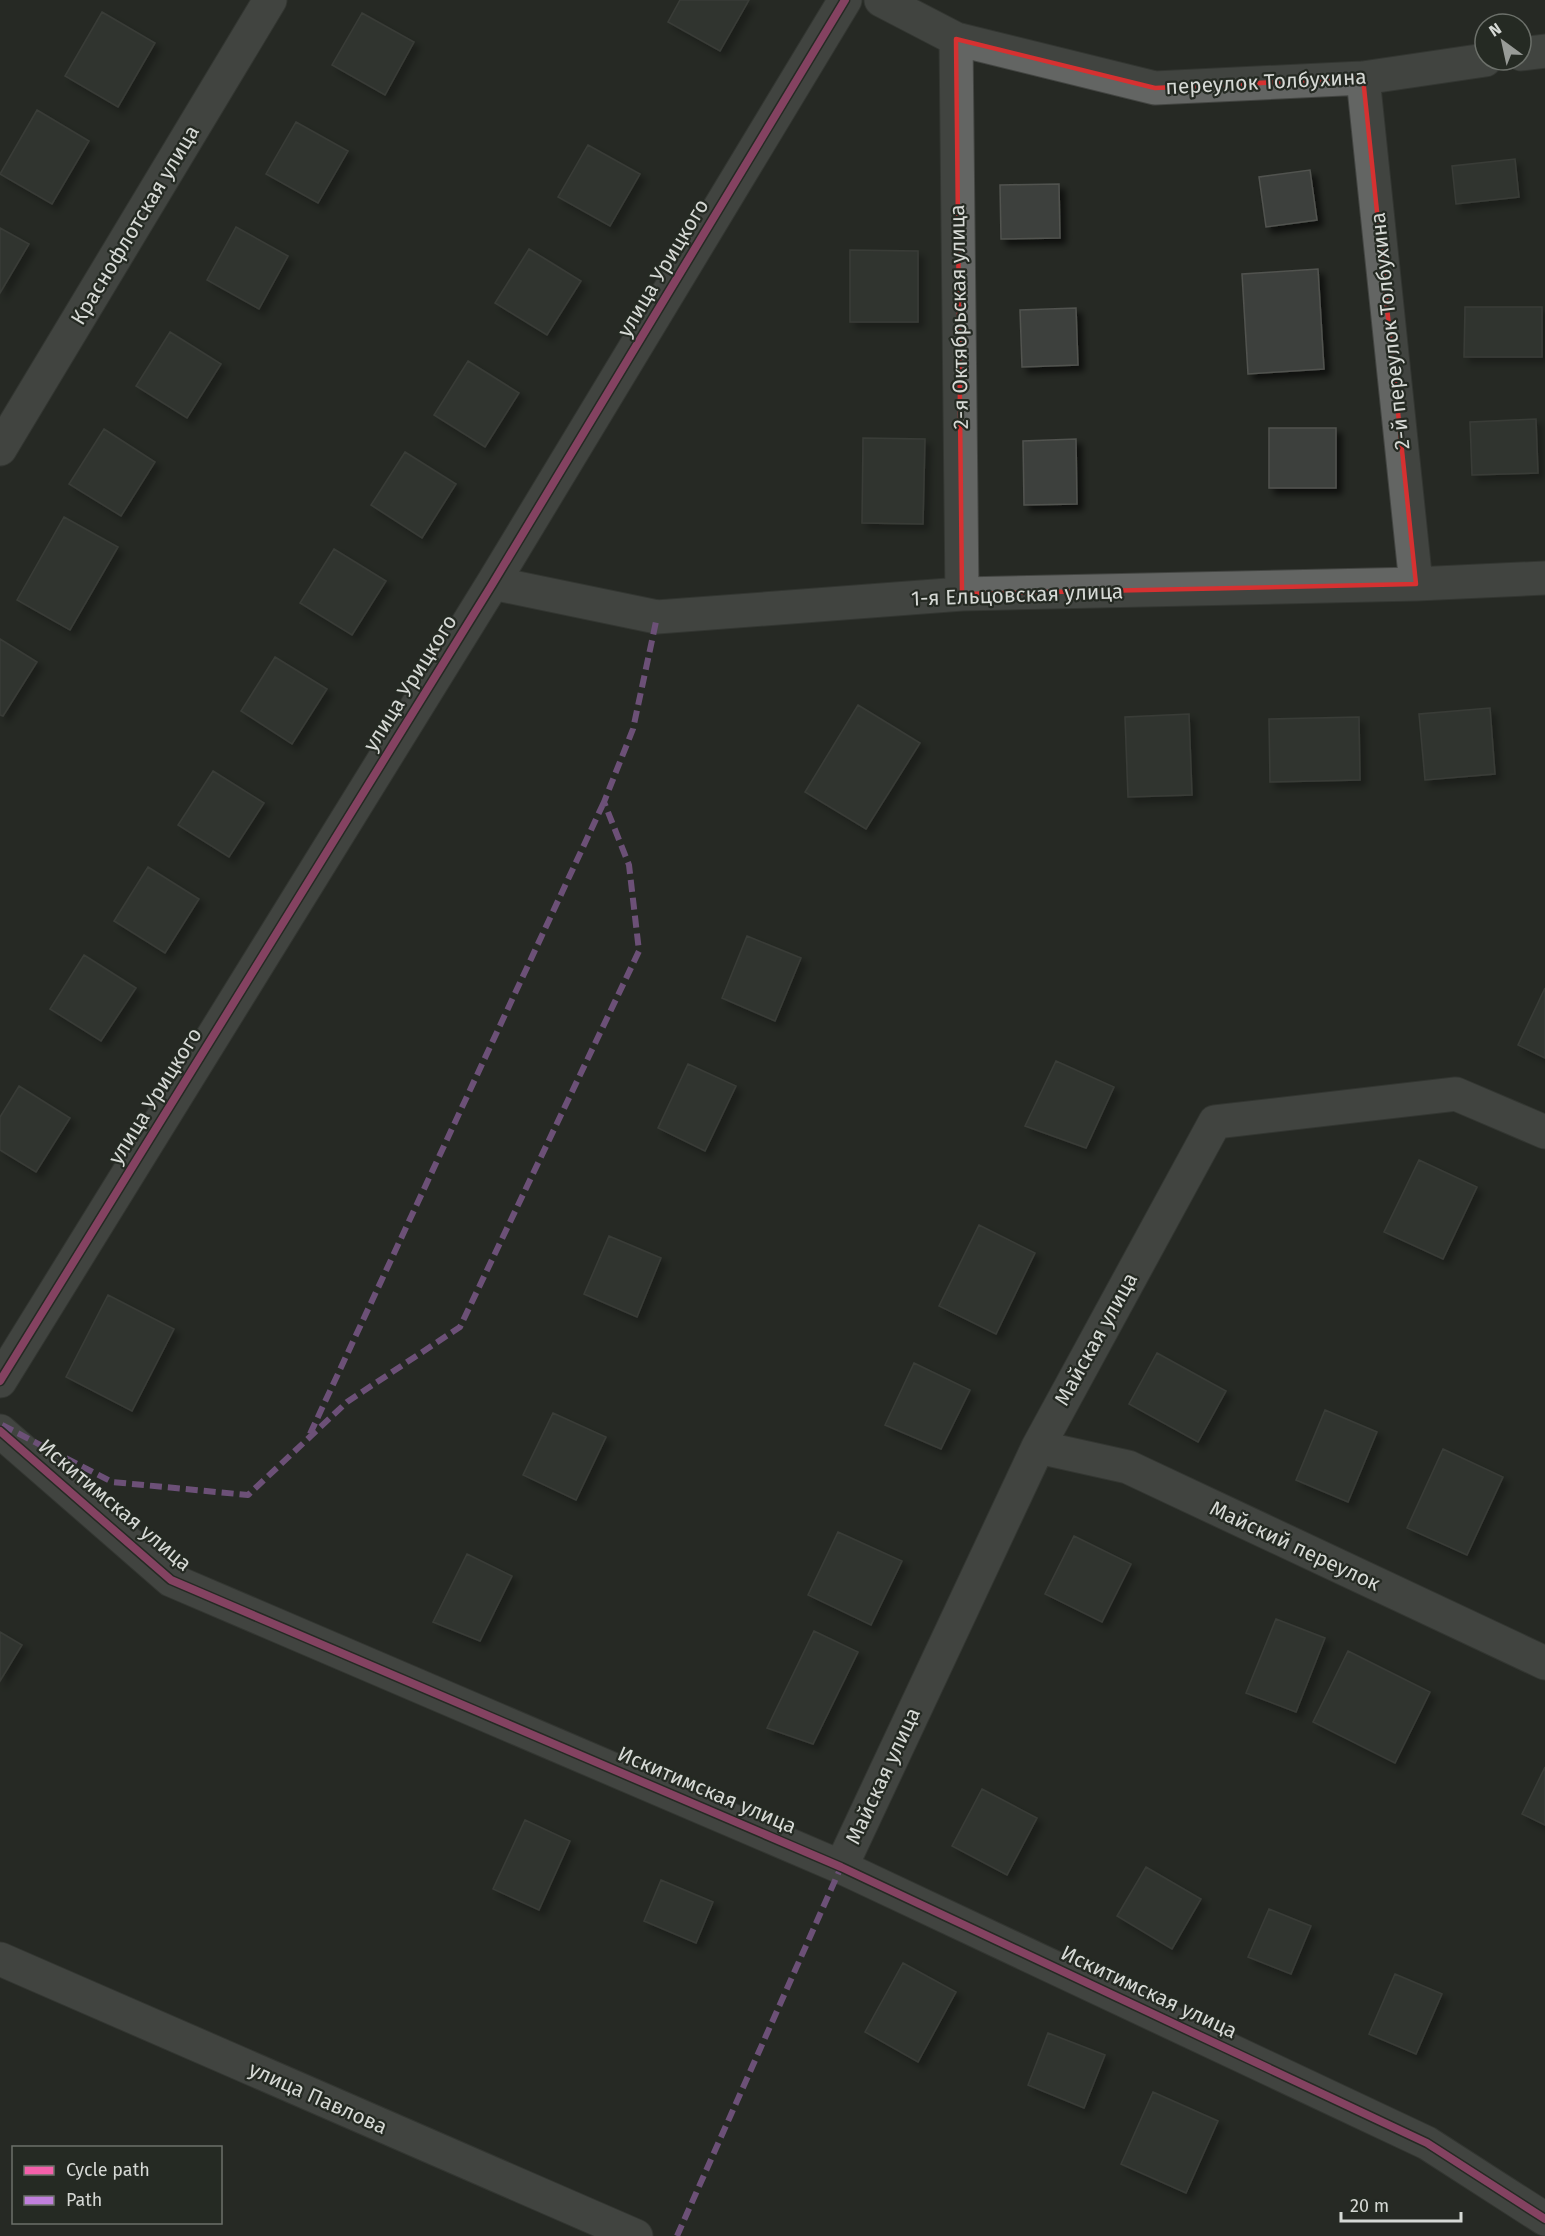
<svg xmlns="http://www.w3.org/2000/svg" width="1545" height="2236" font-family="'Fira Sans',sans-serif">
  <defs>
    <filter id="shadow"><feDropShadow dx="5.5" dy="5.5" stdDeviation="3" flood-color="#0009"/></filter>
  </defs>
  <rect width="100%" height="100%" fill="#262924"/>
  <path fill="#3e403d" stroke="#51534f" stroke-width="1.5" filter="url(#shadow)" d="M 680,0 L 749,0 L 720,51 L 668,22 Z
    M 102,12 L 155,43 L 118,107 L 65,76 Z
    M 362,13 L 414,42 L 385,95 L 332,65 Z
    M 37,110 L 89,141 L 52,204 L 0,174 Z
    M 296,122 L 348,151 L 318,203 L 266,174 Z
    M 588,145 L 640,174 L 610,226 L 558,197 Z
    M 1515,159 L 1519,197 L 1456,204 L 1452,166 Z
    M 1310,170 L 1317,220 L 1266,227 L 1259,177 Z
    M 1059,184 L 1060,238 L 1001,239 L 1000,185 Z
    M 236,227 L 288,256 L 259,309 L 207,280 Z
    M 0,228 L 29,244 L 0,293 Z
    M 529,249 L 581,281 L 547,335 L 495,303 Z
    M 850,250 L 918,251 L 918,322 L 850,322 Z
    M 1318,269 L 1324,369 L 1248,374 L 1242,274 Z
    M 1465,307 L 1542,307 L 1542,357 L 1464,357 Z
    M 1076,308 L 1078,365 L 1022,367 L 1020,310 Z
    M 170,332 L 221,364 L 187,418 L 136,386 Z
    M 468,361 L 519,393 L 485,447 L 434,415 Z
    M 1536,419 L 1538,473 L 1472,475 L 1470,422 Z
    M 1269,428 L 1336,428 L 1336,488 L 1269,488 Z
    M 104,429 L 155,462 L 121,516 L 69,484 Z
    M 863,438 L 925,439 L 923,524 L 862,523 Z
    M 1076,439 L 1077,504 L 1024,505 L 1023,441 Z
    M 405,452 L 456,484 L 422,538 L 371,505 Z
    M 64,517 L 118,547 L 70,630 L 17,600 Z
    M 334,549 L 386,581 L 352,635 L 300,603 Z
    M 0,639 L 37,662 L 3,716 L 0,715 Z
    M 275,657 L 327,689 L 292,744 L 241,711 Z
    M 858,705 L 920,743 L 866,829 L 805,792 Z
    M 1490,708 L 1495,774 L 1425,780 L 1419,714 Z
    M 1189,714 L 1192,795 L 1128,797 L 1125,717 Z
    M 1359,717 L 1360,780 L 1270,782 L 1269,719 Z
    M 213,771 L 264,803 L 229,857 L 178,825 Z
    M 148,867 L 199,899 L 165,953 L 114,921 Z
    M 747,936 L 801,958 L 775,1021 L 722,998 Z
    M 84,955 L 136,988 L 101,1041 L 50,1009 Z
    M 1545,988 L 1545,1058 L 1518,1045 Z
    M 1056,1061 L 1114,1087 L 1086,1148 L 1025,1126 Z
    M 688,1064 L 736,1086 L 705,1151 L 658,1128 Z
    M 19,1086 L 70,1118 L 36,1172 L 0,1150 L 0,1117 Z
    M 1419,1160 L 1477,1187 L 1443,1259 L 1384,1232 Z
    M 979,1225 L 1035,1253 L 996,1334 L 939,1306 Z
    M 609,1236 L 661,1258 L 637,1317 L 584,1294 Z
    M 108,1295 L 174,1329 L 132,1411 L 66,1377 Z
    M 1157,1353 L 1226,1391 L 1198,1442 L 1129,1404 Z
    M 914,1363 L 970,1390 L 941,1449 L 885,1425 Z
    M 1325,1410 L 1377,1432 L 1348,1502 L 1296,1480 Z
    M 553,1413 L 606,1437 L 576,1500 L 523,1475 Z
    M 1443,1449 L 1503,1477 L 1467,1555 L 1407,1528 Z
    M 838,1532 L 902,1561 L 871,1625 L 808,1595 Z
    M 1074,1536 L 1131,1564 L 1102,1622 L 1045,1594 Z
    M 467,1554 L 512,1576 L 480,1641 L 433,1622 Z
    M 1276,1619 L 1325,1638 L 1296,1712 L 1246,1693 Z
    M 814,1631 L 858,1652 L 813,1744 L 767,1728 Z
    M 0,1632 L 22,1645 L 0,1681 Z
    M 1348,1651 L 1430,1692 L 1395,1763 L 1313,1722 Z
    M 1545,1767 L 1545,1825 L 1522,1814 Z
    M 982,1789 L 1037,1818 L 1007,1875 L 952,1846 Z
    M 525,1820 L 570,1841 L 539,1910 L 493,1889 Z
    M 1146,1867 L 1201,1899 L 1172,1949 L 1117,1916 Z
    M 661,1880 L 713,1902 L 696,1943 L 644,1921 Z
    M 1269,1909 L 1311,1926 L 1291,1974 L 1248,1957 Z
    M 903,1963 L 956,1992 L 918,2062 L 865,2032 Z
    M 1395,1974 L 1442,1994 L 1416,2054 L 1369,2034 Z
    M 1048,2033 L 1105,2055 L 1084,2108 L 1028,2085 Z
    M 1153,2092 L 1218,2121 L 1186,2193 L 1121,2164 Z"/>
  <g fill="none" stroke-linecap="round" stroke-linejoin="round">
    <defs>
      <path id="minor" d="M 881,0 L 956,39 L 1155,88 L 1363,78 L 1485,60
        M 956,39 L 962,594
        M 1521,54 L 1545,51
        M 1363,78 L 1416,584
        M 0,449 L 270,0
        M 493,583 L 657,617 L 962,594 L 1416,584 L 1545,578
        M 0,1381 L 493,583 L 845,0
        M 0,1431 L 171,1580 L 841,1867 L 1427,2143 L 1545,2219
        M 1038,1447 L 1128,1467 L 1545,1663
        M 841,1867 L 1038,1447 L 1215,1122 L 1456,1094 L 1545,1132
        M 0,1959 L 636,2236"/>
    </defs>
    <use href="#minor" stroke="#434542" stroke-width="35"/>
    <use href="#minor" stroke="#636563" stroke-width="33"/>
    <path stroke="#c07fdc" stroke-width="6" stroke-dasharray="12 6" stroke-linecap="butt" d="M 2,1425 L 112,1482 L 248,1495 L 347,1402 L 460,1327 L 639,951 L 629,865 L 604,802 L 633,729 L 657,617
      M 310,1434 L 604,802
      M 677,2236 L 841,1867"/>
    <defs>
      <path id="cycleway" d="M 0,1381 L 493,583 L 845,0
        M 0,1431 L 171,1580 L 841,1867 L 1427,2143 L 1545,2219"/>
    </defs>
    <use href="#cycleway" stroke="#252a23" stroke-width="11"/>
    <use href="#cycleway" stroke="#f560ab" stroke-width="8"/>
  </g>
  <path d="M0 0H1545V2236H0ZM 956,39 L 1155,88 L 1363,78 L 1416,584 L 962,594 Z" fill="#262924" fill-opacity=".55" fill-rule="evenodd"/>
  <path fill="none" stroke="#d63131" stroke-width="4.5" stroke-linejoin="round" d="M 956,39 L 1155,88 L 1363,78 L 1416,584 L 962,594 Z"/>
  <g text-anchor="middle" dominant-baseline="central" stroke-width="4.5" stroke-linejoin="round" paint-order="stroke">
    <g font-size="21" fill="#d6d9d5" stroke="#252a23">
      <text transform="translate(1266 82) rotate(-3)">переулок Толбухина</text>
      <text transform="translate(135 225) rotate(-59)">Краснофлотская улица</text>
      <text transform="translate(663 268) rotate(-59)">улица Урицкого</text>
      <text transform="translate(959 317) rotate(-91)">2-я Октябрьская улица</text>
      <text transform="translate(1390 331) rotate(-96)">2-й переулок Толбухина</text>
      <text transform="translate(1017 595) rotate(-2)">1-я Ельцовская улица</text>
      <text transform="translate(410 683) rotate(-58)">улица Урицкого</text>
      <text transform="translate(155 1096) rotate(-58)">улица Урицкого</text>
      <text transform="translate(1096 1339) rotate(-61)">Майская улица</text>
      <text transform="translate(115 1505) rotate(40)">Искитимская улица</text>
      <text transform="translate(1295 1546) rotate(25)">Майский переулок</text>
      <text transform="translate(883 1776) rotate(-65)">Майская улица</text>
      <text transform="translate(707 1790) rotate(23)">Искитимская улица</text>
      <text transform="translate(1149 1992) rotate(25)">Искитимская улица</text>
      <text transform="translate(318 2098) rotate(24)">улица Павлова</text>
    </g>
  </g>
  <rect x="12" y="2146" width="210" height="78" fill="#252a23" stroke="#6c706a" stroke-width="1.5"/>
  <rect x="24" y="2166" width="30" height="9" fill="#f560ab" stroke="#6c706a" stroke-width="1.5"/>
  <text x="66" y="2176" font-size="18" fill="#d6d9d5">Cycle path</text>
  <rect x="24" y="2196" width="30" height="9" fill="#c07fdc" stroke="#6c706a" stroke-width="1.5"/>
  <text x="66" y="2206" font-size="18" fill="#d6d9d5">Path</text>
  <g transform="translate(1503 42) rotate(327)"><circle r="28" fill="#252a23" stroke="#6c706a" stroke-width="1.5"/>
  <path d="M0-4.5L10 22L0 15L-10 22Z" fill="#989b97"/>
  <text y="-9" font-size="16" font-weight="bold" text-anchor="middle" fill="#d6d9d5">N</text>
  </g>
  <path d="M1341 2212v9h120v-9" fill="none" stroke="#d6d9d5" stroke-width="3"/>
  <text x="1350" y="2212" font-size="18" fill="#d6d9d5" stroke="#252a23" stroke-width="4.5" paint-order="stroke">20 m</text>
</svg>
